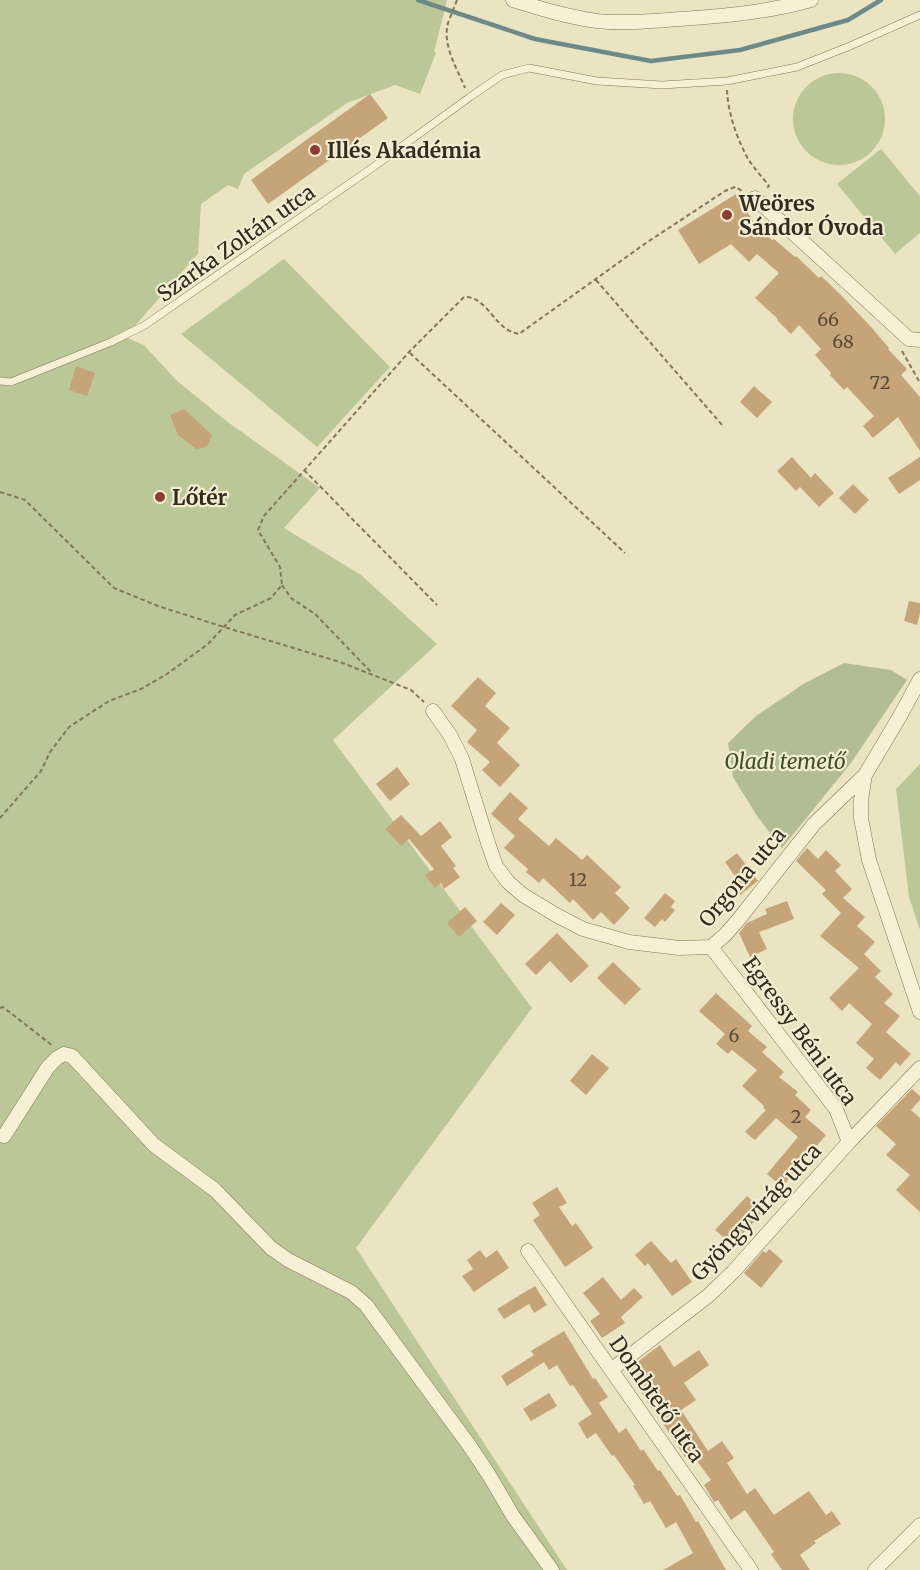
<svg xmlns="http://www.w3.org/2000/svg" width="920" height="1570" font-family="Merriweather,serif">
  <rect width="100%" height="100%" fill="#eae4c2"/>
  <path fill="#bbc797" d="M 0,0 L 447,0 L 434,52 L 436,53 L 420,94 L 395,85 L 347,103 L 244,174 L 238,189 L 228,185 L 201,204 L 198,254 L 125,337 L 144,345 L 176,380 L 225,420 L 320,488 L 284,528 L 361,575 L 437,644 L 333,740 L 532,1008 L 356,1248 L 567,1570 L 0,1570 Z
    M793 119a46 46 0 1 1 92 0a46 46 0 1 1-92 0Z
    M 881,149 L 920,196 L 920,233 L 895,254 L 837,184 Z
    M 284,259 L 390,367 L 317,447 L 181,334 Z
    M 920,764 L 920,930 L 909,897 L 896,789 Z"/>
  <path fill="#b2bd95" d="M 844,663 L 891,670 L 907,680 L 851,763 L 782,848 L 757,816 L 733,777 L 728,743 L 756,716 L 805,683 Z"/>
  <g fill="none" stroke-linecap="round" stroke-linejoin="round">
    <path stroke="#6c8a87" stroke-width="4.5" d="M 418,0 L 535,39 L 651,61 L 740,50 L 848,20 L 881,0"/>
  </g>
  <path fill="#c6a47a" d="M 370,94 L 388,118 L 268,204 L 251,180 Z
    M 736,194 L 753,221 L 772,240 L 774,239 L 795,257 L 796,256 L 819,278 L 821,276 L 841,295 L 872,328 L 889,348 L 888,349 L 907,369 L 901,375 L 920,397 L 920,451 L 898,417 L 873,438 L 863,426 L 874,416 L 847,387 L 844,390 L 830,375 L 831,373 L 815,355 L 821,349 L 799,325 L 791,334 L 777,320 L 778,319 L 755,298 L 779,273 L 757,254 L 749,262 L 731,244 L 699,264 L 678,230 Z
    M 76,366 L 95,373 L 87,396 L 69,390 Z
    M 754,386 L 772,402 L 757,418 L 740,402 Z
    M 184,409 L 212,435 L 207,447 L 196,449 L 178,435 L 170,415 Z
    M 792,457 L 811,478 L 815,473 L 834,493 L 819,507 L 800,487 L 796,491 L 777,471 Z
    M 920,457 L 920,480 L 899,494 L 888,478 Z
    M 853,484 L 869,500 L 855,514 L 839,498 Z
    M 909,601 L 920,603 L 920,613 L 917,625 L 904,621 Z
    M 478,677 L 496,693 L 485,706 L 510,728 L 497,743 L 520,765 L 500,787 L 482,770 L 490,762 L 467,742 L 477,730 L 451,706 Z
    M 397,767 L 410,784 L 390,801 L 376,784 Z
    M 510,792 L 528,808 L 518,819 L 549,846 L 556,838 L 582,860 L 587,855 L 621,887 L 615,893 L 630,908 L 614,925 L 601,912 L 593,920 L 573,899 L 570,903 L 543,878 L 539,883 L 526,872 L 528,869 L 504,848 L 515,836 L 491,814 Z
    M 401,815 L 421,836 L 440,821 L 452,837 L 441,846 L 456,866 L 453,868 L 460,877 L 444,889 L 441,883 L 435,888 L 425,875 L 434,869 L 409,839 L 401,846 L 385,829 Z
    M 807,848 L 818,859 L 826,850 L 841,865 L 835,871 L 852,889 L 843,898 L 865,917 L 857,926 L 875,942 L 864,954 L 881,971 L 875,977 L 893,994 L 884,1003 L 900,1016 L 886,1032 L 911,1054 L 900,1066 L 896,1062 L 880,1080 L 866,1068 L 874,1059 L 856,1043 L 872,1024 L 849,1003 L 842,1011 L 829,998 L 859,968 L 820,936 L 841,913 L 822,894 L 826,890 L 796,861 Z
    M 737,853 L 758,881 L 740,895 L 731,884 L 737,879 L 725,862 Z
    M 665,893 L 675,901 L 671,907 L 675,910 L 665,922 L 662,919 L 655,927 L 644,918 Z
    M 787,901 L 794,919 L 759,932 L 767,949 L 750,957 L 739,933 L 747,923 L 767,914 L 765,909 Z
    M 501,903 L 515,915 L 497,935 L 483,922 Z
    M 465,907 L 477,921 L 459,937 L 447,923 Z
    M 557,933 L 589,966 L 571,983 L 550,961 L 536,975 L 525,964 Z
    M 613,962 L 641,989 L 625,1005 L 597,978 Z
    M 716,993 L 752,1026 L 748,1031 L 767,1047 L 762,1052 L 784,1072 L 779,1077 L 798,1092 L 795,1095 L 811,1110 L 805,1117 L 826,1135 L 782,1187 L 767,1174 L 798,1137 L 776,1118 L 755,1140 L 745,1132 L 766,1110 L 763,1108 L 764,1106 L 742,1086 L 757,1070 L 732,1050 L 728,1054 L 716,1044 L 725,1034 L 699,1011 Z
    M 592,1054 L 609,1068 L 586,1095 L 570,1081 Z
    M 912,1089 L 920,1096 L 920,1100 L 911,1110 L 920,1118 L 920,1212 L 896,1190 L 910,1175 L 886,1155 L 896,1144 L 876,1126 Z
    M 557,1187 L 567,1203 L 559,1207 L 572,1226 L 576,1223 L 593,1248 L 565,1267 L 533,1220 L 540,1215 L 532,1203 Z
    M 747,1196 L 764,1211 L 732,1245 L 715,1230 Z
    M 651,1241 L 671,1263 L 676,1259 L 692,1282 L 672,1296 L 648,1263 L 645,1266 L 635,1255 Z
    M 769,1249 L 783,1261 L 761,1288 L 744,1273 L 763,1251 L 766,1253 Z
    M 480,1250 L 486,1258 L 497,1250 L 509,1268 L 474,1292 L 462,1276 L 473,1269 L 467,1260 Z
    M 603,1277 L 621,1300 L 634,1288 L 643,1297 L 621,1317 L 625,1323 L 602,1338 L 590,1321 L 600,1314 L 583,1293 Z
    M 535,1286 L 547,1305 L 534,1313 L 529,1304 L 504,1319 L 497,1309 Z
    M 564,1331 L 593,1379 L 595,1378 L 608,1397 L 599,1403 L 619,1433 L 626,1428 L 641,1451 L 643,1449 L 658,1471 L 660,1470 L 677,1496 L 680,1495 L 696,1522 L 698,1521 L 726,1570 L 663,1570 L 693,1553 L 676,1522 L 666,1528 L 650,1501 L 644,1504 L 633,1486 L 635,1485 L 614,1455 L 612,1456 L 596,1433 L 587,1439 L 578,1423 L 592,1414 L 573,1385 L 570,1386 L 557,1365 L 549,1370 L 544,1362 L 507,1386 L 501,1376 L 534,1355 L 531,1351 Z
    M 660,1345 L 674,1367 L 699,1350 L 709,1365 L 684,1383 L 696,1400 L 681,1410 L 708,1451 L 722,1441 L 734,1458 L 727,1463 L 747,1494 L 755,1488 L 774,1515 L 809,1491 L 826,1515 L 832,1511 L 841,1524 L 814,1541 L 816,1543 L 800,1555 L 810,1570 L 782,1570 L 771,1554 L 774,1552 L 745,1510 L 731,1520 L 718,1500 L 714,1502 L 704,1485 L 711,1480 L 691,1453 L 685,1457 L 652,1407 L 651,1408 L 628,1369 Z
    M 549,1393 L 557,1406 L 531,1421 L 523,1409 Z"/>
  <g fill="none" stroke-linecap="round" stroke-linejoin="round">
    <defs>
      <path id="service" d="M 0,381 L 11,382 L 111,342 L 145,325 L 372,168 L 470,97 L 502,75 L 529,68 L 597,81 L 662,85 L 727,81 L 797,67 L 850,46 L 920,15"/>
      <path id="minor" d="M 513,0 C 542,9 568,17 597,21 C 623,24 654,21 680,19 C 724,16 769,12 811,0
        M 755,198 L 909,339 L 920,340
        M 920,679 L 900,716 L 865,775 L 861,800 L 861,818 L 869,860 L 920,1012
        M 433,711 L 450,735 L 462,759 L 488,843 L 496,866 L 508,882 L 523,895 L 556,915 L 583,929 L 629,942 L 679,948 L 711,947 L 725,935 L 739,919 L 814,824 L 865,775
        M 711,947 L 836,1109 L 849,1142
        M 4,1136 L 48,1067 L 57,1058 L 64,1054 L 72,1056 L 154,1145 L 215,1190 L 271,1248 L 288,1260 L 351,1292 L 366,1305 L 469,1445 L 489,1475 L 513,1516 L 552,1570
        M 528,1251 L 751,1570
        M 611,1370 L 708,1296 L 733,1272 L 849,1142 L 920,1068
        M 875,1570 L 920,1525"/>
    </defs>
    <use href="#service" stroke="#83765a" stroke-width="8"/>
    <use href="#minor" stroke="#83765a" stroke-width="15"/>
    <path stroke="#83765a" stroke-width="2" stroke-dasharray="4.5 3" stroke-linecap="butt" d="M 457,0 C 454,8 451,15 448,23 C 442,45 457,68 465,88
      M 727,90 C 728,114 737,138 748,159 C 754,168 762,177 769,186 L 766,189
      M 596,280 L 723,426
      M 902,351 L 920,383
      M 410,353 L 625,553
      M 304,470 L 437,605
      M 0,492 L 25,500 L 114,588 L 158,606 L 224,627 L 340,662 L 411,690 L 424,702
      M 282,585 L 291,598 L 315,614 L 372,673
      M 0,818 L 41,771 L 50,752 L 69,727 L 109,701 L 141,689 L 167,674 L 208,644 L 235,615 L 271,598 L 282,585 L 280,567 L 258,530 L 264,516 L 409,352 L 464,297 C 485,296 493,323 510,331 C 513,333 516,333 519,334 L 646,243 L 725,191 L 735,187 L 744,192
      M 0,1008 L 3,1007 L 53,1046"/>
    <use href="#service" stroke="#f6f1d4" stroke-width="7"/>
    <use href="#minor" stroke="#f6f1d4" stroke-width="14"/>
  </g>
  <g fill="#8d3c2f" stroke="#f2edd1" stroke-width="2">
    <circle cx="315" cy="150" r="6"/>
    <circle cx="727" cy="215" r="6"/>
    <circle cx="160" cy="497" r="6"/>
  </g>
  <g text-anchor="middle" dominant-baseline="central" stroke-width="4.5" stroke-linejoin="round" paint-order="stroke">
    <g font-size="18" fill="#584935">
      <text x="828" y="319">66</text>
      <text x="843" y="341">68</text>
      <text x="880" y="382">72</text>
      <text x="578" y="879">12</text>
      <text x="734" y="1035">6</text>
      <text x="796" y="1116">2</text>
    </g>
    <g font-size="21" font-weight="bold" fill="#332b1e" stroke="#f2edd1" text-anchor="start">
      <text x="327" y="150">Illés Akadémia</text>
      <text x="739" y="203">Weöres<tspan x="739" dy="24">Sándor Óvoda</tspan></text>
      <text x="172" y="497">Lőtér</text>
    </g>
    <g font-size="21" fill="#332b1e" stroke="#f2edd1">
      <text transform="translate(236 243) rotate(-35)">Szarka Zoltán utca</text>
      <text transform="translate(742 877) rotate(-50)">Orgona utca</text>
      <text transform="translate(800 1031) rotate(54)">Egressy Béni utca</text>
      <text transform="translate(756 1212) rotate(-47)">Gyöngyvirág utca</text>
      <text transform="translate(657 1399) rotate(55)">Dombtető utca</text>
    </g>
    <g font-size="21" font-style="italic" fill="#3e4e26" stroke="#f2edd1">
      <text x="785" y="761">Oladi temető</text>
    </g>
  </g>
</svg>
